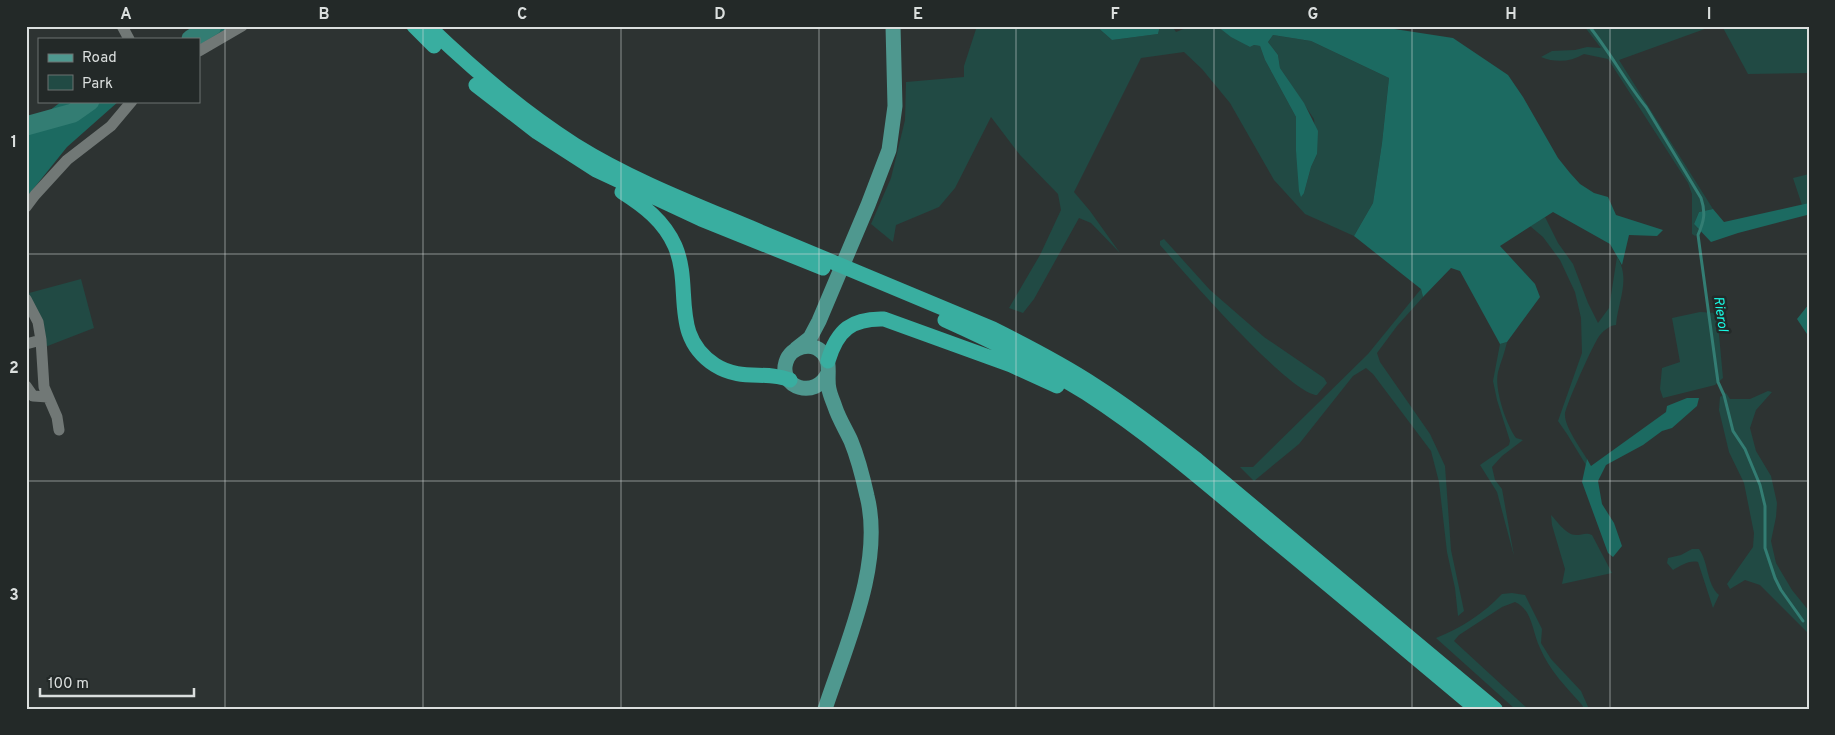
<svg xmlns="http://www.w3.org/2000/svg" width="1835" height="735" font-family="Overpass,sans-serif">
  <rect width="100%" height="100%" fill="#2d3332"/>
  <path fill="#214a44" d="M 977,26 L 980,28 L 982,26 L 1096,26 L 1112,40 L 1158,34 L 1160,26 L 1172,26 L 1176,32 L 1191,26 L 1217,26 L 1250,47 L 1254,45 L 1260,46 L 1265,60 L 1296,117 L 1296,151 L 1304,193 L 1311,167 L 1317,154 L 1314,119 L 1280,68 L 1278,55 L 1268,42 L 1273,35 L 1311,41 L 1389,78 L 1382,143 L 1373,203 L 1354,236 L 1305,214 L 1274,180 L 1230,103 L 1202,69 L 1184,52 L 1141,58 L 1074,192 L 1090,211 L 1120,253 L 1091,223 L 1079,218 L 1034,299 L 1023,313 L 1009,308 L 1040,255 L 1061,210 L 1058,194 L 1020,155 L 991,117 L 955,188 L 939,207 L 896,225 L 893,242 L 871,224 L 891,178 L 905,120 L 906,82 L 964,77 L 964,66 Z
    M 1584,26 L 1713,26 L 1619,60 L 1713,209 L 1699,212 L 1694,224 L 1701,232 L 1695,236 L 1692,234 L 1692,194 L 1688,183 L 1608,59 L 1584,54 C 1570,62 1556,63 1541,57 L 1552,51 L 1575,50 L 1587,47 L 1601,48 Z
    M 1722,26 L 1809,26 L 1809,73 L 1748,74 Z
    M 1809,174 L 1809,203 L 1802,205 L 1793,178 Z
    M 1545,217 L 1558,243 L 1573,264 L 1588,303 L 1598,323 L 1609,308 L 1617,257 C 1631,279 1618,301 1616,325 C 1611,325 1604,330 1600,335 C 1594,342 1566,405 1565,414 C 1564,426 1581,449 1587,459 L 1586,465 L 1567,434 L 1558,421 L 1582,353 L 1581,318 L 1575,292 L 1560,260 L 1543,237 L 1530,226 Z
    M 1164,239 L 1210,290 L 1264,337 L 1324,378 L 1327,383 L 1317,395 C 1289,394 1183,271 1160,245 L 1160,241 Z
    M 81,279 L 94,328 L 45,347 L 29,293 Z
    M 1421,289 L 1423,297 L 1397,326 L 1377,353 L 1380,362 L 1430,434 L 1445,466 L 1451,550 L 1464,611 L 1458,616 L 1455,588 L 1447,552 L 1439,482 L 1431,451 L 1373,374 L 1366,368 L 1353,376 L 1299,444 L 1254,481 L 1240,467 L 1253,467 L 1368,354 Z
    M 1700,312 L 1717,313 L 1723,378 L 1715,385 L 1663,398 L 1660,389 L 1662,368 L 1680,362 L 1672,318 Z
    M 1507,342 C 1505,352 1501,361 1498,372 C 1494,389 1506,424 1516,438 L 1523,440 L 1502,456 L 1492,467 L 1495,480 L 1502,489 L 1514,556 L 1497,492 L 1480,465 L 1509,445 L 1510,441 L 1497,400 L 1493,381 L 1500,344 Z
    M 1768,391 L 1772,392 L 1756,410 L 1750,428 L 1756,451 L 1771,476 L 1777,503 L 1776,517 L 1771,541 L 1776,563 L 1792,590 L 1809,611 L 1809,634 L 1760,585 L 1745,580 L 1730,589 L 1727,584 L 1753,547 L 1754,533 L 1744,483 L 1729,452 L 1719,410 L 1720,397 L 1726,393 L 1730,399 L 1750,399 Z
    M 1551,515 C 1557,521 1566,535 1576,535 C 1582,535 1586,532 1592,535 L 1612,573 L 1562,584 L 1565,569 L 1552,525 Z
    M 1692,549 L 1699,549 C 1709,563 1706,583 1719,595 L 1713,608 L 1698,562 C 1689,560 1680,566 1673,570 L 1667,563 L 1668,558 L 1681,555 Z
    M 1512,593 L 1525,595 L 1542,629 L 1541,643 L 1551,659 L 1581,691 L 1589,709 L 1584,709 L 1582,705 C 1567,688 1549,670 1540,648 C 1532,632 1533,610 1515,602 L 1502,607 L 1459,635 L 1454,641 L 1528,709 L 1515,709 L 1436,638 C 1461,628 1483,614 1502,594 Z"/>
  <path fill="#1c6a61" d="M 200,26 L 231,26 L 199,48 L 199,39 L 182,39 L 194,33 Z
    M 1096,26 L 1160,26 L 1158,34 L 1112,40 Z
    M 1217,26 L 1375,26 L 1453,38 L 1508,75 L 1523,97 L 1558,158 L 1570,173 L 1580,184 L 1594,193 L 1608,197 L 1616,215 L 1663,230 L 1657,236 L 1629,235 L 1622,265 L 1610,244 L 1553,212 L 1500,246 L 1535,284 L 1540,297 L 1507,342 L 1500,344 L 1460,271 L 1451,268 L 1423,297 L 1421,289 L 1354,236 L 1373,203 L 1382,143 L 1389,78 L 1311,41 L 1273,35 L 1268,42 L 1278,55 L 1280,68 L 1304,103 L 1318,131 L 1317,154 L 1311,167 L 1304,193 L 1301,197 L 1299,191 L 1296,151 L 1296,117 L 1265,60 L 1260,46 L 1254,45 L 1250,47 L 1231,37 Z
    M 62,101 L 119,101 L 67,147 L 26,198 L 26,124 L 40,118 Z
    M 1809,203 L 1809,217 L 1807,215 L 1738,233 L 1711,242 L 1694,224 L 1699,212 L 1713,209 L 1724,222 Z
    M 1809,304 L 1809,337 L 1797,319 Z
    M 1687,398 L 1699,398 L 1697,406 L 1672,428 L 1662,431 L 1643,445 L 1606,465 L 1598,481 L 1602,504 L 1614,523 L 1622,546 L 1613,557 L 1608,553 L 1582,482 L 1587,459 L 1591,466 L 1666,412 L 1667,406 Z"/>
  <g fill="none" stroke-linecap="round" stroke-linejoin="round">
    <path stroke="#337d73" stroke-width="3" d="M 1589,26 C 1610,52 1625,81 1646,107 L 1701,198 C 1706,213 1704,221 1698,235 L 1718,382 L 1724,395 L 1733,431 L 1745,449 L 1760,485 L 1765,506 L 1765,548 L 1775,578 L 1781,590 L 1803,621
      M 91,101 L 96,103"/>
    <path stroke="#337d73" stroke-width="19" d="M 191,39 L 212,26
      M 26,126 L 73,113 L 90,101"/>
    <path stroke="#717876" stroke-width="11" d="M 122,26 L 129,39
      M 199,51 L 242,26
      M 26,207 L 35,195 L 67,160 L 111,126 L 132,101
      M 26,299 L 38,322 L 41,340 L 44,387 L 57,417 L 59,430
      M 26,344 L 41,340
      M 26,386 L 33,396 L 48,397"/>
    <path stroke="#4f988f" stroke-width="15" d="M 796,349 L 810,338 L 819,321 L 868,205 L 889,150 L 895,106 L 893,26
      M 825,709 C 846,645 884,563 867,496 C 863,478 858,458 851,441 C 846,430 839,419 835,407 C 833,401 830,395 829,389 C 826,377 832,363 823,353 C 812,341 791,346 786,362 C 778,388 816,400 828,373"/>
    <path stroke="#39aea0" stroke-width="15" d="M 414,26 L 434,46
      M 428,26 C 474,70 521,111 575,145 C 631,180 694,204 756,230 C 835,263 914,296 993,329 C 1027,346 1062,364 1094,385 C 1130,408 1164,434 1197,460 L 1495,709
      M 476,85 L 537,132 L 596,170 L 701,219 L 823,268
      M 622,192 C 644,206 664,221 675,246 C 693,288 669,335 715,365 C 742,382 765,370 790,380
      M 945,320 C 994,342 1041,365 1086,393 C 1148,433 1205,482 1262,530 C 1334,589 1405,649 1477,709
      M 828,361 C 837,330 852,318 884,319 L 1011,365 L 1057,386"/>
  </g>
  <path fill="none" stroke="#dbdfde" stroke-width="1" stroke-opacity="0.55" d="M 225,26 L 225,709M 423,26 L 423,709M 621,26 L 621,709M 819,26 L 819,709M 1016,26 L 1016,709M 1214,26 L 1214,709M 1412,26 L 1412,709M 1610,26 L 1610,709M 26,254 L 1809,254M 26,481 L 1809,481"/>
  <g text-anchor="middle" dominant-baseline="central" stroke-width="5" stroke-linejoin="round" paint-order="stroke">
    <g font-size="14" font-style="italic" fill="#18f9e3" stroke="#232928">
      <text transform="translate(1720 314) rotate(82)">Rierol</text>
    </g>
  </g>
  <rect width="1835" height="735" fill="none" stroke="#232928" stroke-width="55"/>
  <rect x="38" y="38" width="162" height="65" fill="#232928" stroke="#6d7271"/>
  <rect x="48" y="54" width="25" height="8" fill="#4f988f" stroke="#6d7271"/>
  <text x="82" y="62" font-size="15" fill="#dbdfde">Road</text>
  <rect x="48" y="75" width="25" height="15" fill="#214a44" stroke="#6d7271"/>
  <text x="82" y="88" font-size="15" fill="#dbdfde">Park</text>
  <path d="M40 688v8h154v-8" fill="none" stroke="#dbdfde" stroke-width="2.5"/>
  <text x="48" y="688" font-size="15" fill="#dbdfde" stroke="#232928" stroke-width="4" paint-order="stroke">100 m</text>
  <rect x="28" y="28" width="1780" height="680" fill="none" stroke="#dbdfde" stroke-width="2"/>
  <g font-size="16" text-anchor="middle" font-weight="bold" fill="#dbdfde">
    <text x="126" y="19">A</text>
    <text x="324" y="19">B</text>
    <text x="522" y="19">C</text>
    <text x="720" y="19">D</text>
    <text x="918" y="19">E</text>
    <text x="1115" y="19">F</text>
    <text x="1313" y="19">G</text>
    <text x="1511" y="19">H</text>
    <text x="1709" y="19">I</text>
    <text x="14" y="147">1</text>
    <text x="14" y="373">2</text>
    <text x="14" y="600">3</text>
  </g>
</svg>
